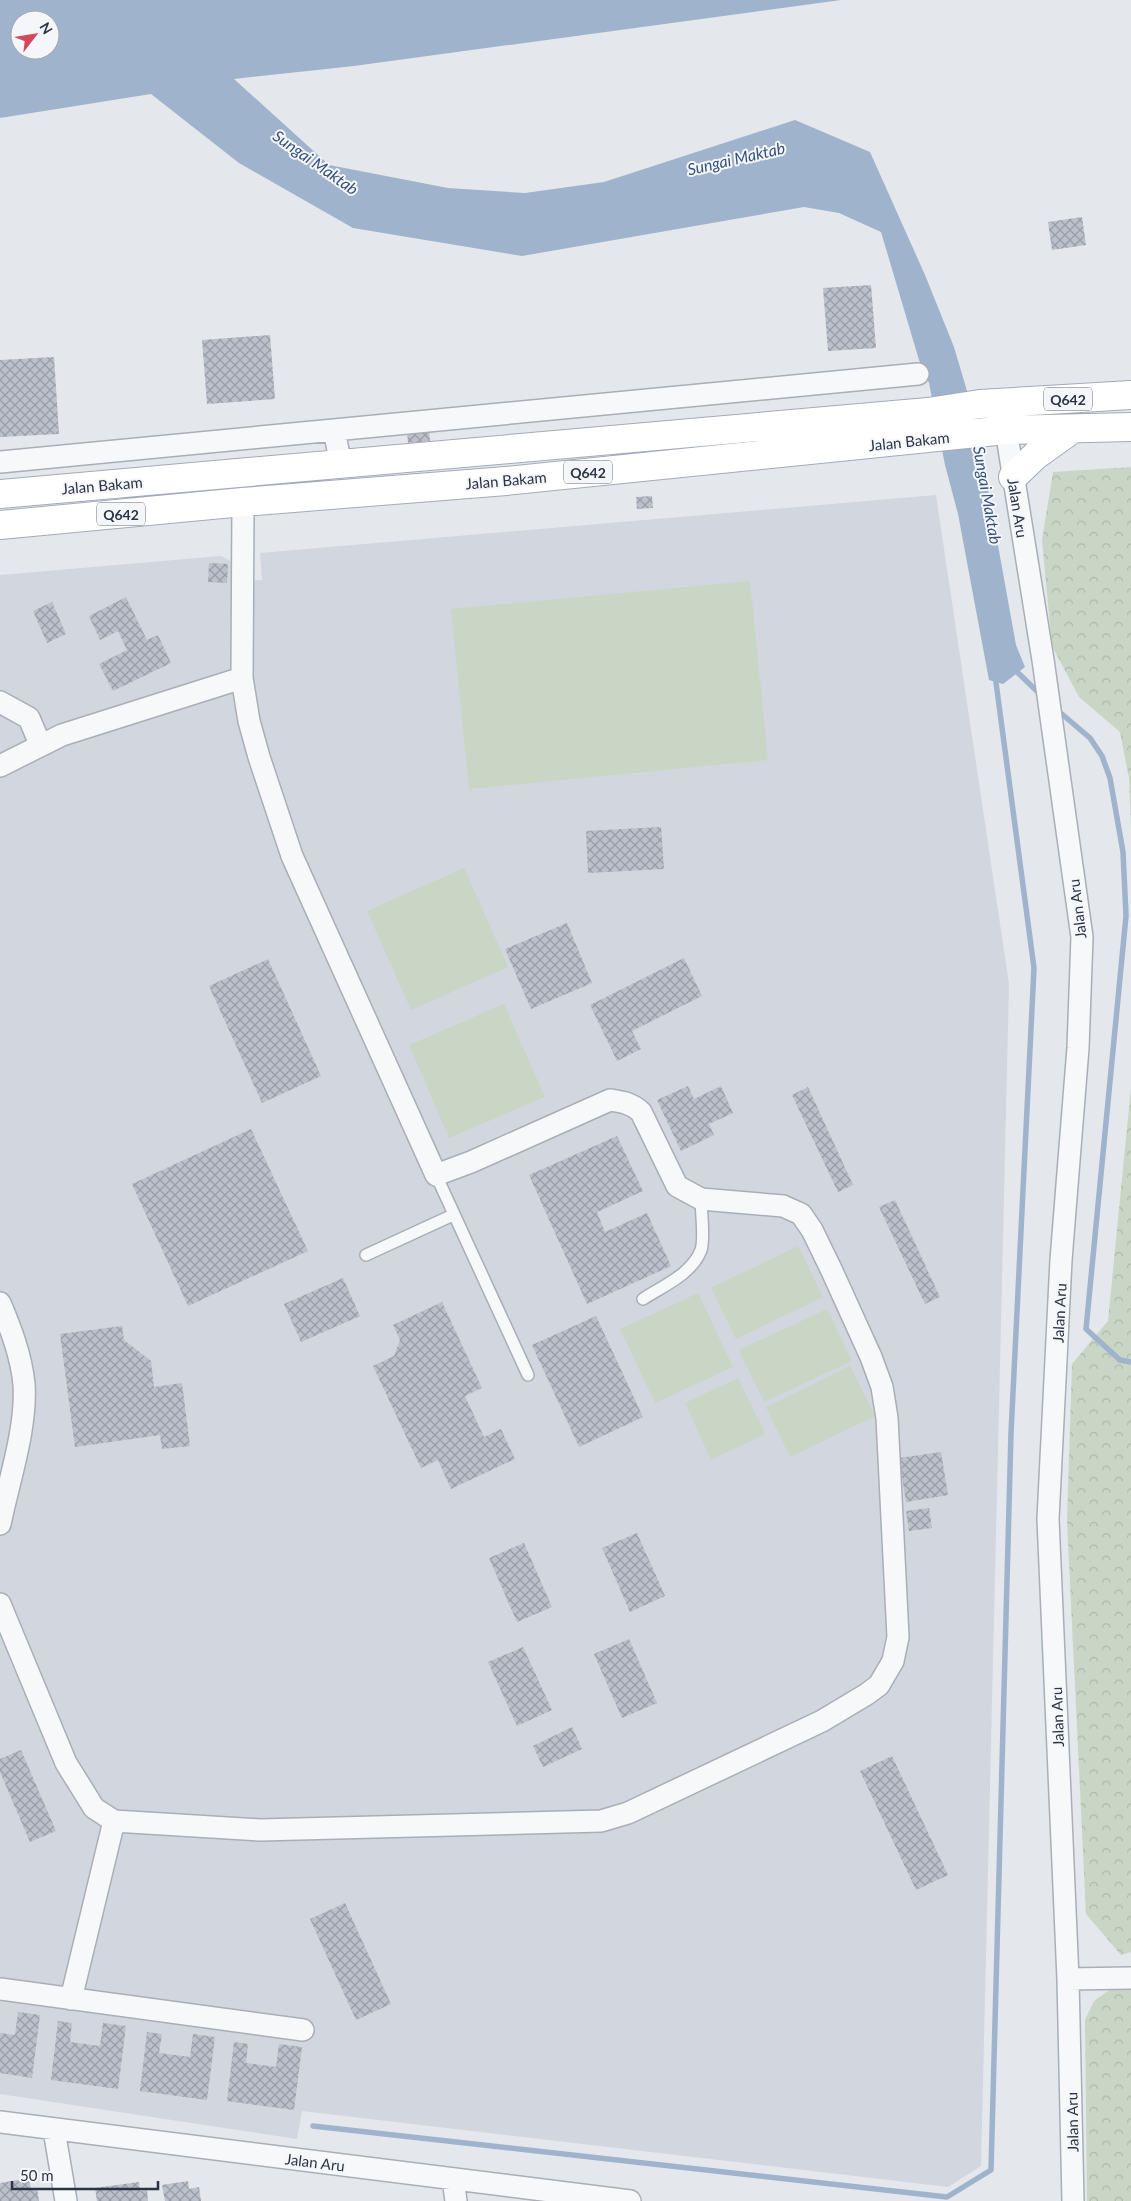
<svg xmlns="http://www.w3.org/2000/svg" width="1131" height="2201" font-family="Lato,sans-serif">
  <defs>
    <pattern id="forest-crowns" width="20" height="18" patternUnits="userSpaceOnUse" patternTransform="scale(1.25)"><rect width="20" height="18" fill="#c9d6c5"/><path d="M2 6a3 3 0 1 1 6 0M12 15a3 3 0 1 1 6 0" fill="none" stroke="#adb8ab"/></pattern>
    <pattern id="building-cross-hatch" width="8" height="8" patternUnits="userSpaceOnUse" patternTransform="scale(1.25)"><rect width="8" height="8" fill="#bbc0ca"/><path d="M0 0l8 8M0 8l8-8" fill="none" stroke="#989da6"/></pattern>
  </defs>
  <rect width="100%" height="100%" fill="#e4e7ec"/>
  <path fill="#d2d6de" d="M 936,495 L 1009,984 L 981,2166 L 948,2187 L 302,2111 L 297,2139 L 0,2094 L 0,575 L 221,556 L 232,562 L 233,582 L 262,580 L 260,553 Z"/>
  <path fill="url(#forest-crowns)" d="M 1131,467 L 1131,828 L 1129,778 L 1120,732 L 1079,697 L 1052,646 L 1042,540 L 1053,472 Z
    M 1131,1087 L 1131,1952 L 1121,1955 L 1086,1914 L 1067,1521 L 1072,1364 L 1108,1321 Z
    M 1111,1989 L 1131,1990 L 1131,2201 L 1087,2201 L 1085,2020 L 1094,2001 Z"/>
  <path fill="#c9d6c5" d="M 750,581 L 768,760 L 469,789 L 451,609 Z
    M 464,868 L 508,967 L 411,1010 L 367,911 Z
    M 504,1004 L 545,1097 L 449,1138 L 409,1045 Z
    M 798,1246 L 823,1297 L 736,1339 L 711,1288 Z
    M 698,1293 L 733,1367 L 655,1403 L 620,1329 Z
    M 827,1309 L 852,1361 L 764,1402 L 739,1350 Z
    M 850,1366 L 875,1416 L 790,1457 L 766,1407 Z
    M 738,1378 L 765,1434 L 711,1460 L 685,1403 Z"/>
  <path fill="#9fb4cc" fill-rule="evenodd" d="M 0,0 L 841,0 L 354,66 L 234,79 L 329,165 L 448,188 L 525,193 L 604,182 L 795,120 L 870,152 L 925,275 L 954,347 L 967,391 L 985,473 L 1016,645 L 1025,667 L 1003,684 L 989,680 L 958,514 L 945,465 L 929,383 L 919,360 L 881,232 L 839,213 L 804,207 L 522,256 L 353,228 L 239,163 L 151,94 L 0,118 ZM 20,20 L 50,20 L 50,50 L 20,50 Z"/>
  <g fill="none" stroke-linecap="round" stroke-linejoin="round">
    <path stroke="#9fb4cc" stroke-width="5.5" d="M 1013,668 L 1042,696
      M 1056,709 L 1090,738 L 1102,756 L 1110,778 L 1123,852 L 1126,916 L 1086,1329 L 1120,1360 L 1131,1362
      M 313,2126 L 947,2197 L 991,2170 L 1011,1433 L 1034,968 L 995,675"/>
  </g>
  <path fill="url(#building-cross-hatch)" d="M 1082,217 L 1086,245 L 1052,250 L 1048,222 Z
    M 871,285 L 876,348 L 828,351 L 823,288 Z
    M 270,335 L 275,399 L 207,404 L 202,340 Z
    M 54,357 L 59,434 L 0,437 L 0,360 Z
    M 429,430 L 430,441 L 408,443 L 407,432 Z
    M 652,496 L 653,508 L 637,509 L 636,497 Z
    M 209,563 L 228,564 L 227,583 L 208,582 Z
    M 126,597 L 147,640 L 158,635 L 171,663 L 113,691 L 99,664 L 127,650 L 118,631 L 100,640 L 89,616 Z
    M 52,602 L 66,634 L 47,643 L 33,611 Z
    M 661,827 L 664,869 L 588,873 L 586,831 Z
    M 567,923 L 592,983 L 531,1009 L 505,949 Z
    M 684,958 L 702,996 L 632,1031 L 641,1049 L 617,1061 L 590,1005 Z
    M 268,959 L 321,1076 L 262,1103 L 209,986 Z
    M 688,1086 L 694,1099 L 721,1086 L 733,1113 L 709,1124 L 714,1135 L 681,1151 L 657,1100 Z
    M 808,1087 L 853,1185 L 838,1192 L 792,1095 Z
    M 251,1129 L 308,1251 L 188,1306 L 132,1184 Z
    M 617,1136 L 643,1191 L 597,1212 L 605,1232 L 647,1213 L 671,1266 L 587,1304 L 529,1175 Z
    M 895,1200 L 940,1297 L 925,1304 L 879,1207 Z
    M 343,1278 L 360,1316 L 301,1342 L 284,1304 Z
    M 442,1302 L 482,1388 L 465,1396 L 484,1437 L 501,1429 L 515,1459 L 451,1489 L 438,1460 L 421,1468 L 373,1366 L 394,1356 L 400,1340 L 393,1325 Z
    M 596,1316 L 643,1417 L 579,1447 L 532,1345 Z
    M 122,1326 L 124,1340 L 151,1361 L 154,1387 L 182,1383 L 190,1446 L 162,1449 L 160,1435 L 75,1447 L 60,1334 Z
    M 941,1452 L 948,1495 L 906,1502 L 899,1458 Z
    M 929,1508 L 932,1528 L 909,1531 L 906,1511 Z
    M 637,1533 L 665,1596 L 630,1612 L 602,1548 Z
    M 524,1543 L 552,1607 L 517,1622 L 489,1558 Z
    M 629,1639 L 657,1703 L 622,1718 L 594,1654 Z
    M 523,1647 L 552,1710 L 517,1726 L 488,1662 Z
    M 572,1727 L 582,1749 L 543,1767 L 533,1746 Z
    M 21,1750 L 56,1831 L 30,1842 L 0,1772 L 0,1759 Z
    M 892,1756 L 948,1875 L 916,1890 L 860,1771 Z
    M 345,1903 L 391,2004 L 356,2020 L 310,1919 Z
    M 18,2012 L 40,2015 L 32,2078 L 0,2073 L 0,2033 L 15,2035 Z
    M 58,2021 L 72,2023 L 70,2042 L 100,2046 L 103,2023 L 126,2026 L 118,2089 L 51,2080 Z
    M 147,2032 L 162,2034 L 159,2053 L 190,2057 L 193,2034 L 215,2037 L 207,2100 L 140,2091 Z
    M 234,2042 L 248,2044 L 246,2063 L 276,2067 L 279,2044 L 302,2047 L 294,2110 L 227,2101 Z
    M 29,2178 L 31,2189 L 37,2188 L 39,2201 L 0,2201 L 0,2183 Z
    M 188,2181 L 189,2189 L 199,2187 L 201,2201 L 165,2201 L 162,2185 Z
    M 139,2182 L 140,2191 L 147,2190 L 148,2201 L 97,2201 L 95,2188 Z"/>
  <g fill="none" stroke-linecap="round" stroke-linejoin="round">
    <defs>
      <path id="lane" d="M 436,1175 L 528,1375
        M 366,1255 L 453,1215
        M 643,1299 C 663,1286 692,1274 701,1250 C 705,1238 701,1212 701,1199"/>
      <path id="street" d="M 334,430 L 918,374
        M 1006,430 L 1043,660 L 1082,937 L 1078,1048 L 1061,1260 L 1048,1519 L 1068,1979 L 1073,2201
        M 0,462 L 334,430 L 341,465
        M 0,702 L 29,718 L 40,744
        M 0,766 L 62,735 L 242,678
        M 0,1303 C 11,1329 21,1355 24,1384 C 27,1428 9,1480 0,1524
        M 0,1604 L 66,1763 L 94,1808 L 114,1821 L 260,1830 L 601,1821 L 628,1813 L 822,1721 L 867,1694 L 879,1685 L 893,1661 L 898,1637 L 887,1418 L 882,1387 L 871,1357 L 831,1269 L 812,1230 L 801,1214 L 783,1206 L 701,1199 L 677,1186 L 641,1112 C 631,1103 623,1102 610,1100 L 471,1162 L 436,1175 L 292,856 L 259,757 L 249,721 L 242,678 L 243,502
        M 1068,1979 L 1131,1978
        M 0,1989 L 303,2030
        M 71,1999 L 114,1821
        M 0,2122 L 630,2201
        M 54,2130 L 66,2201
        M 453,2179 L 456,2201"/>
      <path id="primary" d="M 1013,477 L 1036,455 L 1071,430
        M 0,494 L 928,412 L 980,404 L 1131,395
        M 0,525 L 243,502 L 506,481 L 1006,430 L 1131,427"/>
    </defs>
    <use href="#lane" stroke="#a9aeb7" stroke-width="14"/>
    <use href="#street" stroke="#a9aeb7" stroke-width="24"/>
    <use href="#primary" stroke="#a3abb8" stroke-width="30"/>
    <use href="#lane" stroke="#f7f8fa" stroke-width="11"/>
    <use href="#street" stroke="#f7f8fa" stroke-width="21"/>
    <use href="#primary" stroke="#fff" stroke-width="28"/>
  </g>
  <g text-anchor="middle" dominant-baseline="central" stroke-width="4" stroke-linejoin="round" paint-order="stroke">
    <g fill="#f4f6f9" stroke="#676e7b" stroke-width="1">
      <rect x="1044" y="387.5" width="48" height="23" rx="4"/>
      <rect x="564" y="460.5" width="48" height="23" rx="4"/>
      <rect x="97" y="502.5" width="48" height="23" rx="4"/>
    </g>
    <g font-size="14" font-weight="bold" fill="#2b3445">
      <text x="1068" y="399">Q642</text>
      <text x="588" y="472">Q642</text>
      <text x="121" y="514">Q642</text>
    </g>
    <g font-size="15" fill="#2b3445" stroke="#f4f6f9">
      <text transform="translate(909 441) rotate(-6)">Jalan Bakam</text>
      <text transform="translate(506 480) rotate(-5)">Jalan Bakam</text>
      <text transform="translate(102 485) rotate(-5)">Jalan Bakam</text>
      <text transform="translate(1018 508) rotate(81)">Jalan Aru</text>
      <text transform="translate(1077 909) rotate(-97)">Jalan Aru</text>
      <text transform="translate(1059 1313) rotate(-87)">Jalan Aru</text>
      <text transform="translate(1057 1717) rotate(-92)">Jalan Aru</text>
      <text transform="translate(1072 2122) rotate(-91)">Jalan Aru</text>
      <text transform="translate(315 2162) rotate(7)">Jalan Aru</text>
    </g>
    <g font-size="16" font-style="italic" fill="#34527a" stroke="#f4f6f9">
      <text transform="translate(736 158) rotate(-13)">Sungai Maktab</text>
      <text transform="translate(316 162) rotate(35)">Sungai Maktab</text>
      <text transform="translate(988 495) rotate(80)">Sungai Maktab</text>
    </g>
  </g>
  <g transform="translate(35 35) rotate(59)"><circle r="24" fill="#f4f6f9" stroke="#a4a8b1"/>
  <path d="M0-4L9 19L0 12L-9 19Z" fill="#d1495b"/>
  <text y="-8" font-size="14" font-weight="bold" text-anchor="middle" fill="#2b3445">N</text>
  </g>
  <path d="M12 2181v8h146v-8" fill="none" stroke="#2b3445" stroke-width="2.5"/>
  <text x="20" y="2181" font-size="15" fill="#2b3445" stroke="#f4f6f9" stroke-width="4" paint-order="stroke">50 m</text>
</svg>
